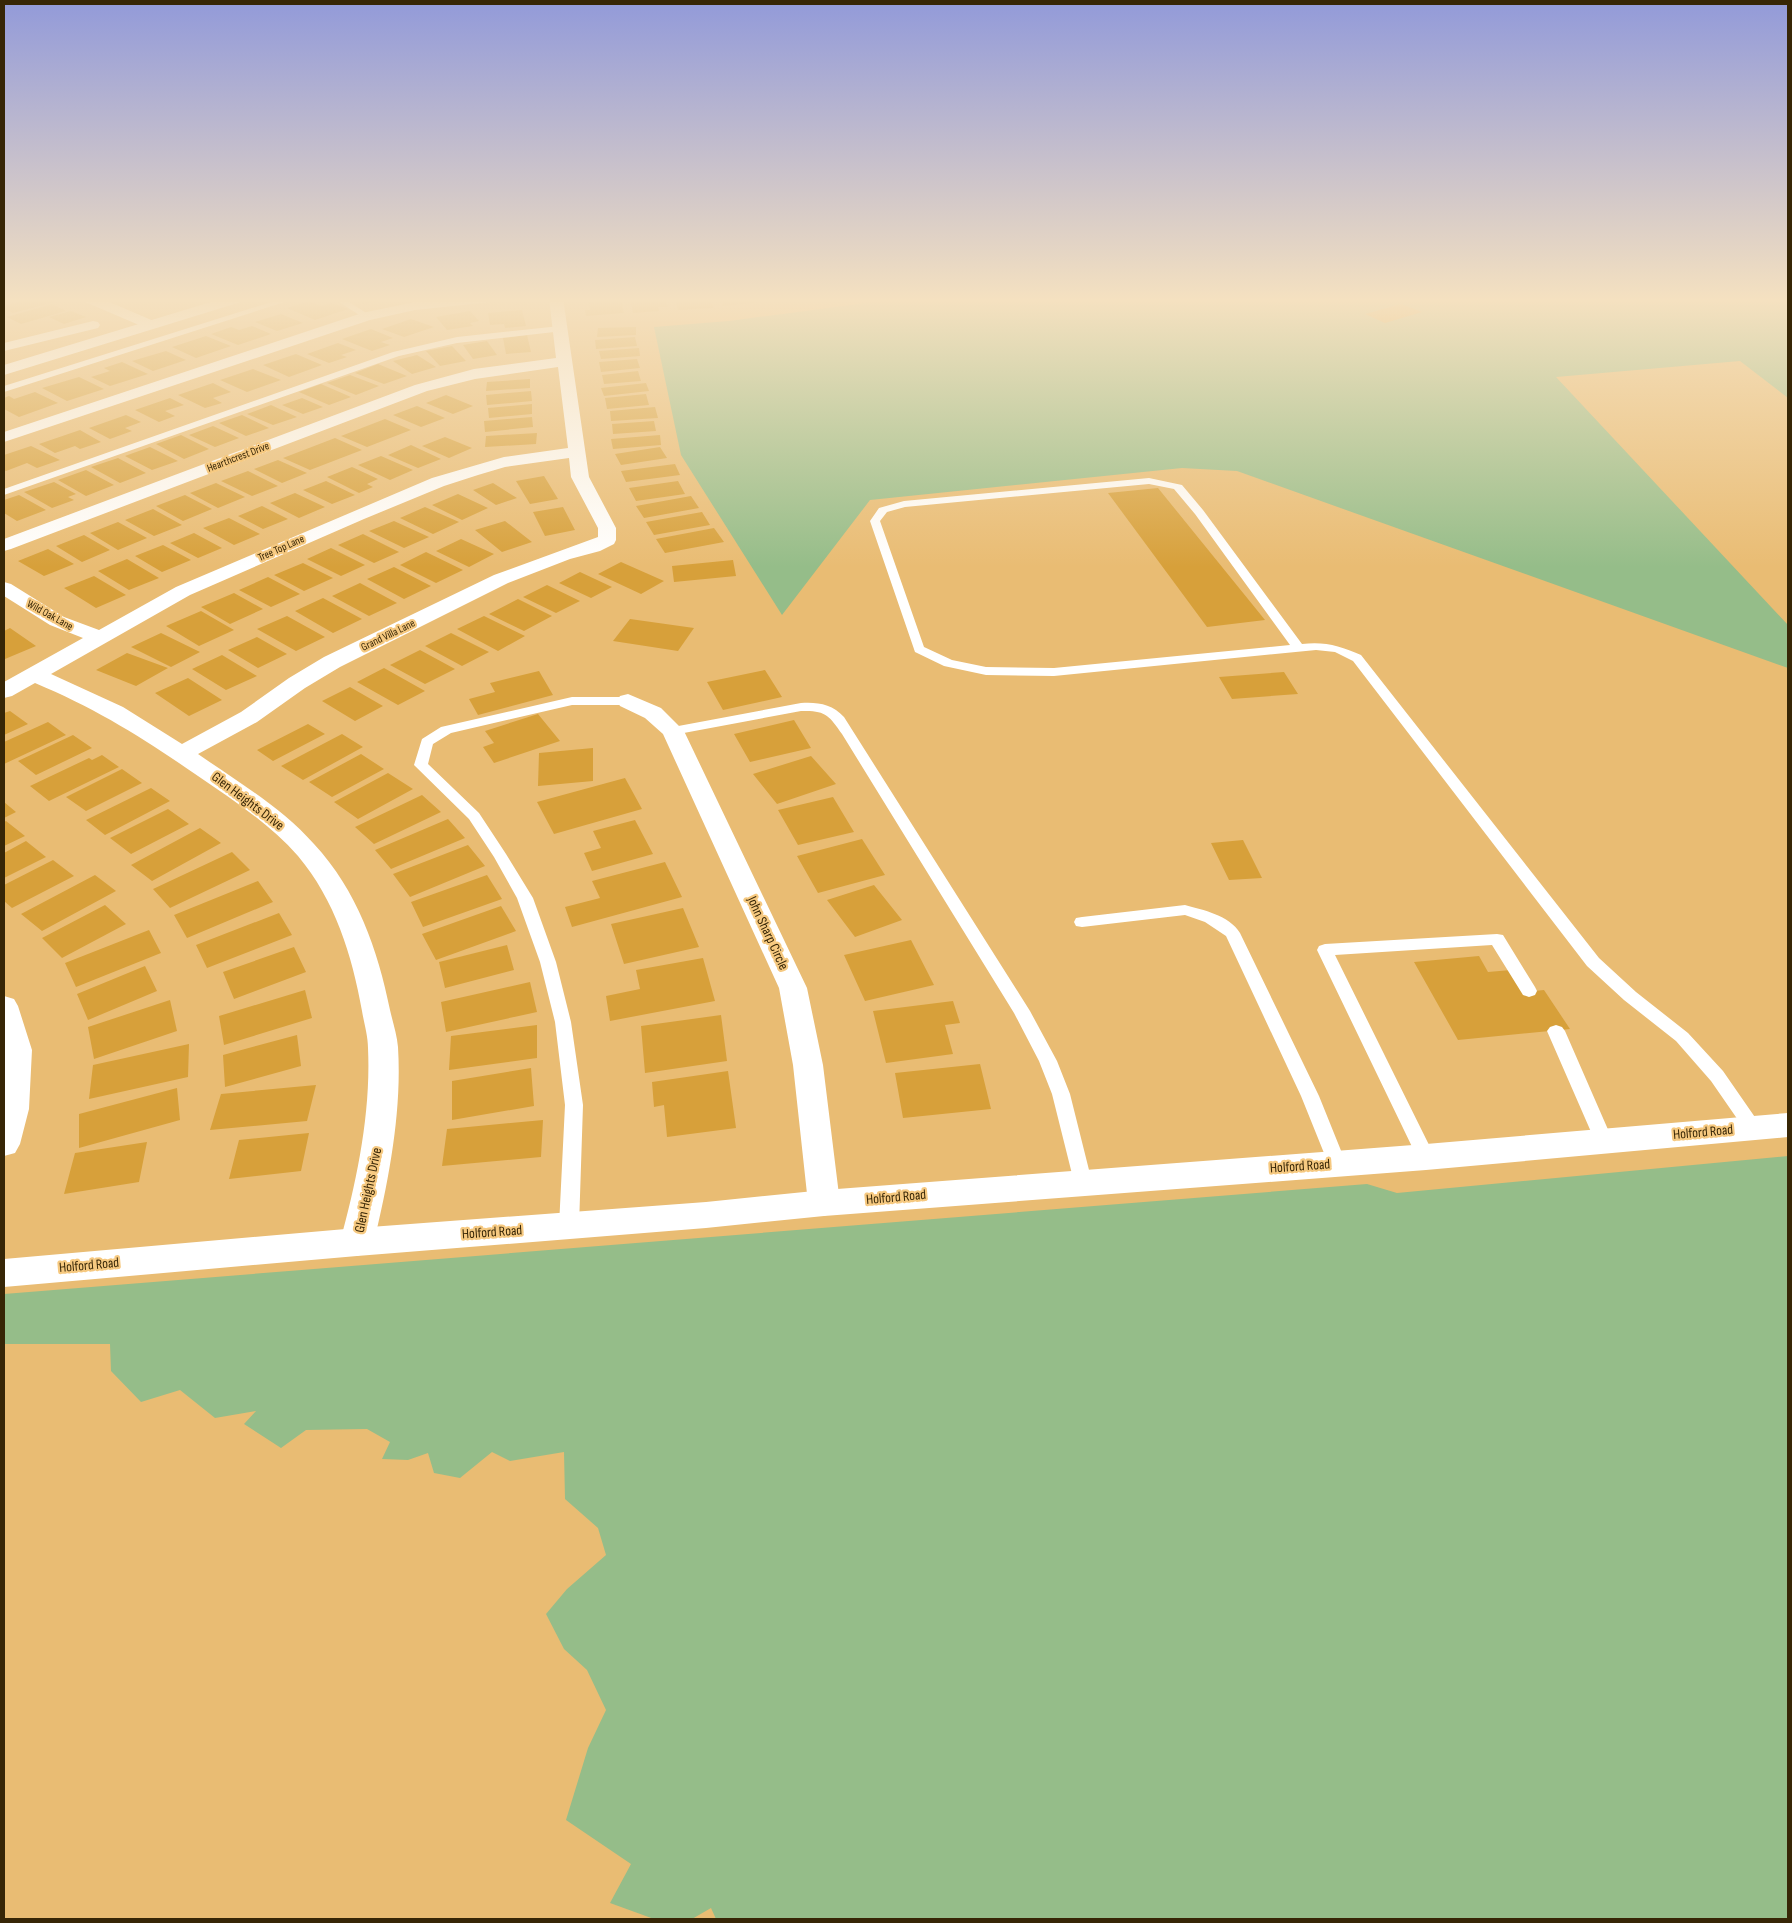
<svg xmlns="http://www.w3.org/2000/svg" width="1792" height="1923" font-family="'Sofia Sans Condensed',sans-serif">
  <rect width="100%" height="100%" fill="#e9bc73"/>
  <path fill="#95bd89" d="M 903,298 L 1788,298 L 1788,398 L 1740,361 L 1556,377 L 1788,625 L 1788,668 L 1237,471 L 1182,468 L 870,500 L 782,615 L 681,455 L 654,327 L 729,321 Z
    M 1788,1156 L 1788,1919 L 716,1919 L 711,1908 L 692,1919 L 654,1919 L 610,1903 L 631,1864 L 566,1820 L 588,1748 L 606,1710 L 587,1670 L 564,1649 L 546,1614 L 567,1589 L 606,1555 L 598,1528 L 565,1499 L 564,1452 L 510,1461 L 492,1452 L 460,1478 L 434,1473 L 428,1453 L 408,1460 L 382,1459 L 390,1442 L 367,1429 L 306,1430 L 281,1448 L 244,1424 L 256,1411 L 215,1418 L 180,1390 L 141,1402 L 111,1371 L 110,1344 L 4,1344 L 4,1294 L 1367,1184 L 1397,1193 Z"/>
  <path fill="#d7a03a" d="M 31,298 L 47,298 L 55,302 L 13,313 L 4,309 L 4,306 Z
    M 356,298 L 390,298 L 391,299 L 363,304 Z
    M 665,298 L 668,307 L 658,307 L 659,311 L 633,313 L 630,299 Z
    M 675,298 L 710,298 L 713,308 L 678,310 Z
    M 720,298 L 752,298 L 755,303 L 723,306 Z
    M 621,299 L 624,313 L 586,316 L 585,310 L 590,310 L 589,302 Z
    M 309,301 L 321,306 L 332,303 L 348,309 L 315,320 L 287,308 Z
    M 52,304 L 66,311 L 21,324 L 7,317 Z
    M 1401,304 L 1422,312 L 1385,323 L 1365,314 Z
    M 522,310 L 526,326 L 505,328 L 504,324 L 490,325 L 488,313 Z
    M 71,311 L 86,317 L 64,324 L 49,317 Z
    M 470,311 L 479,321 L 470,323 L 473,326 L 447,330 L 436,317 Z
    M 281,314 L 303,323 L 277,331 L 255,322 Z
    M 411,319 L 434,327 L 404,337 L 382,329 Z
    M 252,326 L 271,334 L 238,345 L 211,334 L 231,327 L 239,330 Z
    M 636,327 L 636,335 L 597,337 L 598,328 Z
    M 371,329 L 393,338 L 381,342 L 390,345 L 372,351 L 342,339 Z
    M 527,335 L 531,352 L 506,354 L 503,338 Z
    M 206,336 L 231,346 L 196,358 L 172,347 Z
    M 635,337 L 637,346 L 596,349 L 595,340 Z
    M 487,341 L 497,355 L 473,359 L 463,345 Z
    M 338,343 L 356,350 L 341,355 L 347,357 L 329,363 L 307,354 Z
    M 452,346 L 466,361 L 440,366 L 426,351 Z
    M 639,348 L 640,356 L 601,359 L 599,351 Z
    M 166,351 L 186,360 L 153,371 L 132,361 Z
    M 296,354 L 322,365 L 289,377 L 263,365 Z
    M 417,355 L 436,367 L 412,374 L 393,361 Z
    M 637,359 L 640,368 L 601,372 L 599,362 Z
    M 122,362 L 148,374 L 110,386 L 91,377 L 110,371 L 104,368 Z
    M 378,364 L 407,376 L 384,384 L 355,373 Z
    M 253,369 L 281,380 L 247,392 L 220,380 Z
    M 638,371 L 641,381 L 604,384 L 602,375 Z
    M 350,375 L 379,386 L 356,395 L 327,383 Z
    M 79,377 L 104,389 L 67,401 L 42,388 Z
    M 530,379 L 530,388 L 486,391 L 487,382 Z
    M 213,383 L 231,392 L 213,398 L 222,403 L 205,408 L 178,395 Z
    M 646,383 L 649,391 L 604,396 L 601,388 Z
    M 321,384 L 351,397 L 329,405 L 299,392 Z
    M 531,391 L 532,401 L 487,405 L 486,395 Z
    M 35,392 L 58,403 L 19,417 L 4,409 L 4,398 L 9,396 L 14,399 Z
    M 646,394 L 649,405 L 607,409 L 605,398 Z
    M 446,395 L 473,406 L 453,414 L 426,403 Z
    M 170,398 L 184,405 L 165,411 L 175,416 L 159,422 L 135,410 Z
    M 302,398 L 323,407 L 303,414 L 282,405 Z
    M 532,404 L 532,414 L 489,418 L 488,408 Z
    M 271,405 L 297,417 L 273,425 L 247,414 Z
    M 417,406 L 445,418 L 421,427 L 393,415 Z
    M 655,407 L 658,418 L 611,421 L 610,411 Z
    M 126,415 L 141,422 L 125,428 L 132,431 L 110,439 L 89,428 Z
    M 242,415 L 269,428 L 246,436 L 219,423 Z
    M 532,417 L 533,427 L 485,432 L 484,421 Z
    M 385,419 L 411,430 L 367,447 L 341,436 Z
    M 654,421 L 656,431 L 613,434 L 612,424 Z
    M 213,426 L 239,438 L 215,447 L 189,435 Z
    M 80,430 L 101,442 L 80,449 L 75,446 L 55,453 L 39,444 Z
    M 537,433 L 536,444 L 485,447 L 486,436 Z
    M 181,435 L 209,449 L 184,459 L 156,444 Z
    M 660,435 L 661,445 L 613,449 L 611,439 Z
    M 445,437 L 472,448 L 449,458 L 422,446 Z
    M 335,438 L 362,450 L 310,470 L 283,458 Z
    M 411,445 L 441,459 L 418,468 L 388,455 Z
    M 31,446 L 60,460 L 37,468 L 27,463 L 6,471 L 4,470 L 4,455 Z
    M 150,447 L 178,461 L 152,470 L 125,456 Z
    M 660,447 L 667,458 L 621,465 L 615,454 Z
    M 381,456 L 413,470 L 390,480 L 358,465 Z
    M 118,458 L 146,473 L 120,483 L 91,467 Z
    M 278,460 L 307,473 L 282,483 L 254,469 Z
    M 675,464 L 680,475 L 626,482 L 621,471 Z
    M 352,467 L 378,479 L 367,484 L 373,487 L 359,493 L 327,477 Z
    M 86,470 L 114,485 L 86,496 L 58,480 Z
    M 248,471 L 278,486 L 252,496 L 221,481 Z
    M 544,476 L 558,499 L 530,504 L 516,481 Z
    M 326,481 L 355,495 L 332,504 L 303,490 Z
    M 678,481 L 685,494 L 636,501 L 629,488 Z
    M 54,482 L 76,494 L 68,497 L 74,500 L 52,508 L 24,492 Z
    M 216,483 L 245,497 L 218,508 L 190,493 Z
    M 493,483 L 517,498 L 496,505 L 473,490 Z
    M 1158,488 L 1265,620 L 1207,627 L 1108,493 Z
    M 295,493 L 325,507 L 299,518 L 270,503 Z
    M 458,494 L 488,508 L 462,520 L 432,505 Z
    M 19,495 L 46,510 L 17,521 L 4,513 L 4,500 Z
    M 185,495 L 212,509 L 183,521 L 156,506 Z
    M 691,496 L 699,508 L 644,518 L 636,506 Z
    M 262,506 L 288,519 L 263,529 L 238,516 Z
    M 425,507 L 459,522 L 433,534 L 400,518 Z
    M 563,507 L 575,530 L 545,536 L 533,512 Z
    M 153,509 L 182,525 L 154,536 L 125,520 Z
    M 702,512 L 710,525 L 654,535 L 646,522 Z
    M 229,518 L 260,534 L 234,545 L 203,528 Z
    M 394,521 L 429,537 L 404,548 L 369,531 Z
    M 505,521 L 532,542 L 502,552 L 475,530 Z
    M 118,522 L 147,538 L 118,550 L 90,533 Z
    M 714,528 L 724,542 L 665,553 L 656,539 Z
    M 194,533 L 222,548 L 198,558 L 170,543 Z
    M 363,534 L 399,552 L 374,563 L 338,545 Z
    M 84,535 L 110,550 L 82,562 L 56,546 Z
    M 461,539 L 494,554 L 469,567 L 436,551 Z
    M 163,545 L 191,560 L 162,572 L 135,556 Z
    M 331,548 L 365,565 L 341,576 L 307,559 Z
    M 48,549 L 74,564 L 44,576 L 18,561 Z
    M 426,552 L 463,570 L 436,583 L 400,565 Z
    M 127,559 L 159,578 L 129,590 L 98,571 Z
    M 733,560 L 736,576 L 674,582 L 672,566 Z
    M 621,562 L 664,581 L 641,594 L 598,574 Z
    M 303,563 L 333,578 L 304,591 L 274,575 Z
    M 394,567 L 431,586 L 404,599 L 367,579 Z
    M 580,572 L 612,587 L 591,598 L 559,583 Z
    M 94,576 L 126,595 L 96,608 L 64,588 Z
    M 268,577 L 300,594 L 271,607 L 239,590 Z
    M 360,583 L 397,603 L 369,616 L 332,596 Z
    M 547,585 L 580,601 L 556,613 L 523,597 Z
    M 234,593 L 263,609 L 230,624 L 201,607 Z
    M 323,598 L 362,619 L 333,633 L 295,611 Z
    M 518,599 L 552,616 L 524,631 L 489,614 Z
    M 201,611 L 234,630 L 199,646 L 166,626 Z
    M 287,616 L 325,637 L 296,651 L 257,629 Z
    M 484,616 L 525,636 L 498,651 L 457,629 Z
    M 630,619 L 694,628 L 678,651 L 613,641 Z
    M 10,628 L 36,646 L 5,659 L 4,658 L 4,631 Z
    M 161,633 L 200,652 L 171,667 L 131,647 Z
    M 451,633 L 489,652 L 462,666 L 425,646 Z
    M 257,637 L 287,654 L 258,668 L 228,650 Z
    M 420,650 L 455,669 L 425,684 L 390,665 Z
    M 127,653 L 168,668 L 136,686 L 96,670 Z
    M 222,655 L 257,676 L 226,690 L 192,669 Z
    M 384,668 L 425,691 L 398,705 L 357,682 Z
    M 765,670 L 782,697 L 723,710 L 707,682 Z
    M 539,671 L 553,695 L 478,715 L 469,699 L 495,692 L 490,683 Z
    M 1284,672 L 1298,694 L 1232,699 L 1219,677 Z
    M 188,678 L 222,700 L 189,716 L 155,693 Z
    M 350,687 L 383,706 L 355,721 L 322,701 Z
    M 10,711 L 28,724 L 4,735 L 4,713 Z
    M 538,714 L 560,741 L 494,763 L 483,747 L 494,743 L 485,731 Z
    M 794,720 L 811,748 L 750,762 L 734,734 Z
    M 48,722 L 66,735 L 4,764 L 4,742 Z
    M 308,724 L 325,734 L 273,761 L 257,750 Z
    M 342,734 L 363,747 L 303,780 L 281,766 Z
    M 73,735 L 92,748 L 36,775 L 18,761 Z
    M 593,748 L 593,781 L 538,786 L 539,753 Z
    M 361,754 L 384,769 L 332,797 L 309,782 Z
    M 102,755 L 119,767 L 49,801 L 30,786 L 89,758 L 92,760 Z
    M 811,756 L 836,784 L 777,804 L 753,774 Z
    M 122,769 L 142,783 L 86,811 L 66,797 Z
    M 388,773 L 413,789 L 358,819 L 334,802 Z
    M 625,778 L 642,809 L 554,834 L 537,802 Z
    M 151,788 L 170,801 L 105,835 L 86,820 Z
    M 422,795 L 441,812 L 374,844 L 355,827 Z
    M 833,797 L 854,832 L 798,845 L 778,810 Z
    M 4,802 L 16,812 L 4,818 Z
    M 168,809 L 189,824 L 131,854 L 110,838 Z
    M 448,819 L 465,838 L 391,869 L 375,850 Z
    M 635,820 L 653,854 L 592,871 L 584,853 L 601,848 L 593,831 Z
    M 6,821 L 25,836 L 4,846 L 4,822 Z
    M 200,828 L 221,843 L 152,881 L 131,865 Z
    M 862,839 L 885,875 L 818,893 L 797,856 Z
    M 1243,840 L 1262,878 L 1229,880 L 1211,843 Z
    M 26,841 L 46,857 L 4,878 L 4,853 Z
    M 468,845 L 485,866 L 410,897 L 393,874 Z
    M 232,852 L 250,870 L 170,908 L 153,889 Z
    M 53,860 L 74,876 L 12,908 L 4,901 L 4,885 Z
    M 665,862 L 682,897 L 572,927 L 565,907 L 600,898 L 592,881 Z
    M 95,875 L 116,891 L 42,931 L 21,914 Z
    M 487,875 L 502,899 L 423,927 L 411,902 Z
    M 258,881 L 273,902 L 187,938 L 174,915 Z
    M 874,885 L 902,920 L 855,937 L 827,900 Z
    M 105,905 L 126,924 L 62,958 L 42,938 Z
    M 501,906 L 516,931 L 436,960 L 422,934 Z
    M 683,908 L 699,947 L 624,964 L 611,924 Z
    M 279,913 L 292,935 L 207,968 L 196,945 Z
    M 149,930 L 161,953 L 76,987 L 65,963 Z
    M 911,940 L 934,985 L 865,1001 L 844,955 Z
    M 507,945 L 514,970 L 445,988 L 439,962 Z
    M 294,947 L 306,972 L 234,999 L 223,972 Z
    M 1479,956 L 1488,972 L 1511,970 L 1525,992 L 1544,990 L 1570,1029 L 1458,1040 L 1414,962 Z
    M 703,958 L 715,1001 L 610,1021 L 606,996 L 640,989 L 636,970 Z
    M 145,966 L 157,991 L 88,1020 L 77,994 Z
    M 530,982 L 537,1012 L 446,1032 L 441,1002 Z
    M 305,990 L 312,1018 L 224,1045 L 219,1016 Z
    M 170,1000 L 177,1031 L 94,1059 L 88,1027 Z
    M 953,1001 L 960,1023 L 945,1025 L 953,1054 L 886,1063 L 873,1011 Z
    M 721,1015 L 727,1061 L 645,1073 L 641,1026 Z
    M 537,1025 L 537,1058 L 449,1070 L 451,1036 Z
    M 297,1035 L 301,1066 L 225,1087 L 223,1055 Z
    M 189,1044 L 188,1077 L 89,1099 L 93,1065 Z
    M 980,1064 L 991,1109 L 903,1118 L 895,1073 Z
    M 531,1068 L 534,1106 L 452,1120 L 452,1081 Z
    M 728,1071 L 736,1128 L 667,1137 L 664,1105 L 654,1107 L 652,1082 Z
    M 316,1085 L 307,1121 L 210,1130 L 221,1094 Z
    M 177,1088 L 180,1120 L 79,1148 L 79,1114 Z
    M 543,1120 L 541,1157 L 442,1166 L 447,1129 Z
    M 309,1133 L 301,1171 L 229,1179 L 239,1140 Z
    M 147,1142 L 139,1182 L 64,1194 L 75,1153 Z"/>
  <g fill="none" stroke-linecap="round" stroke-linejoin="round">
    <path fill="#fff" fill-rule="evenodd" d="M 284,298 L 297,298 L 4,392 L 4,386 Z
      M 333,298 L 343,298 L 371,316 L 364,318 Z
      M 560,326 L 563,327 L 563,331 L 457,343 L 399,356 L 4,495 L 4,489 L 393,352 L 457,337 Z
      M 1149,478 L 1182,485 L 1203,510 L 1302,644 C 1324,641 1341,646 1361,655 L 1599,958 L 1636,992 L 1688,1033 L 1723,1071 L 1759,1123 L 1762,1128 L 1759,1133 L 1753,1135 L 1747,1133 L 1711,1081 L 1676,1041 L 1624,1000 L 1587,966 L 1353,661 L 1335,652 L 1316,650 L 1054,676 L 986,675 L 944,666 L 915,652 L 870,521 L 879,508 L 904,501 ZM 1149,484 L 1174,489 L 1195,514 L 1290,645 L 1054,668 L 986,667 L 952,660 L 924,647 L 880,521 L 887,512 L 905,507 Z
      M 572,697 L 628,697 L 635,701 L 628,705 L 572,705 L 451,733 L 433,744 L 428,764 L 479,813 L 506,854 L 533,898 L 556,962 L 571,1022 L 583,1105 L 579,1226 L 576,1232 L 569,1234 L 562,1232 L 559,1226 L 565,1105 L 555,1022 L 540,962 L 517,898 L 494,857 L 469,819 L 414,765 L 422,739 L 441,727 Z
      M 801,703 C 818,702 832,704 844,717 L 1030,1011 L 1057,1061 L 1070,1094 L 1092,1182 L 1090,1187 L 1083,1190 L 1076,1187 L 1074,1182 L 1052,1094 L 1039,1061 L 1014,1013 L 842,734 C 829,715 825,710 801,711 L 673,735 L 666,731 L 673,727 Z
      M 1185,905 C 1203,910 1229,915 1240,933 L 1319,1096 L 1346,1163 L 1344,1168 L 1337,1170 L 1330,1168 L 1328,1163 L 1301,1096 L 1226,936 L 1205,922 L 1185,915 L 1082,927 L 1076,926 L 1074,922 L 1076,918 L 1082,917 Z
      M 1497,934 L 1503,935 L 1535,987 L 1537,991 L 1535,995 L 1529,997 L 1523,995 L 1492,945 L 1335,955 L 1435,1157 L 1433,1162 L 1426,1164 L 1419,1162 L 1417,1157 L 1317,950 L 1319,946 L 1325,944 Z
      M 1556,1025 L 1562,1027 L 1565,1031 L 1613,1141 L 1611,1146 L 1604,1148 L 1597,1146 L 1595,1141 L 1547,1031 L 1550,1027 Z"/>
    <path fill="#fff" fill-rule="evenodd" d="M 81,298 L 100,298 L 156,322 L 158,325 L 156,328 L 146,328 L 83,301 Z
      M 450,298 L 498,298 L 491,302 L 415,310 L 370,320 L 4,442 L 4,432 L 362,313 L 415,302 Z
      M 549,298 L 563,298 L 589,477 L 616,528 L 616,540 L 614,544 L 600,551 L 570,559 L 508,583 L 340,667 L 305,688 L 257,722 L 198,754 C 238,782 281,807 314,844 C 357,890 378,950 390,1010 C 393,1023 397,1035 398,1047 C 402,1112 389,1179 374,1242 L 369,1252 L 357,1256 L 345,1252 L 340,1242 C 357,1180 371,1113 368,1048 C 368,1036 364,1023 362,1011 C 352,955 335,900 298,856 C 270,824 233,800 198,776 C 143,738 97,709 35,683 L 12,696 L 4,698 L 4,682 L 83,638 L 50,625 L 4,596 L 4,582 L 11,584 L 64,617 L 99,630 L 176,587 L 432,478 L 504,457 L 568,448 L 558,367 L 475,379 L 427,391 L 11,549 L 4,551 L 4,539 L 415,385 L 474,369 L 556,358 ZM 569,458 L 571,477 L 598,528 L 598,537 L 494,575 L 324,657 L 289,678 L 241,712 L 182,744 L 123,707 L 51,674 L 190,595 L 364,519 L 444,486 L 478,475 L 505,467 Z
      M 628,694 L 661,708 L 684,731 L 807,988 L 823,1065 L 840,1203 L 835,1212 L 824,1216 L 813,1212 L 808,1203 L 793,1065 L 779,988 L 663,734 L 645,718 L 620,706 L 617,701 L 620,696 Z
      M 4,996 L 14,999 L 18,1006 L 32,1050 L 29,1109 L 20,1144 L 15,1153 L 4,1156 Z"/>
    <path fill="#fff" fill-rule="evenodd" d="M 224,298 L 246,298 L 244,301 L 4,375 L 4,365 Z
      M 93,321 L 98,322 L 100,325 L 98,328 L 4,351 L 4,343 Z
      M 1788,1113 L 1788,1137 L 1426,1170 L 824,1216 L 706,1228 L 357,1256 L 4,1287 L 4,1259 L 357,1228 L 706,1202 L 824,1190 L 1426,1144 Z"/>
  </g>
  <linearGradient id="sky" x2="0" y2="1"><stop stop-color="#929ad9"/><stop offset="0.53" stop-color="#f5e1c0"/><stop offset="1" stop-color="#f5e1c0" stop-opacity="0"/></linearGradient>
  <rect width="1792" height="567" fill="url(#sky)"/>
  <g text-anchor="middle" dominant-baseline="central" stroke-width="4.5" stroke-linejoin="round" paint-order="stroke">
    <g font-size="11" fill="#372606" stroke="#f6c980">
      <text transform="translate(238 457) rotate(-21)">Hearthcrest Drive</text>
      <text transform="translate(281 548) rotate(-24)">Tree Top Lane</text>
      <text transform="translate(50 615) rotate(29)">Wild Oak Lane</text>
      <text transform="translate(388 635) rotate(-26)">Grand Villa Lane</text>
    </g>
    <g font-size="14" fill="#372606" stroke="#f6c980">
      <text transform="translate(248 801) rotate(37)">Glen Heights Drive</text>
      <text transform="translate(768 933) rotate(65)">John Sharp Circle</text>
      <text transform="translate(1703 1132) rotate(-5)">Holford Road</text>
      <text transform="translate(1300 1166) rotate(-4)">Holford Road</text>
      <text transform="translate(368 1190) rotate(-78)">Glen Heights Drive</text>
      <text transform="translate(896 1197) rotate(-5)">Holford Road</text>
      <text transform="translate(492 1232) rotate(-4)">Holford Road</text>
      <text transform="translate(89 1265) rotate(-5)">Holford Road</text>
    </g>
  </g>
  <rect width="1792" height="1923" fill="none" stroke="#372606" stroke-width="10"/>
</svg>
